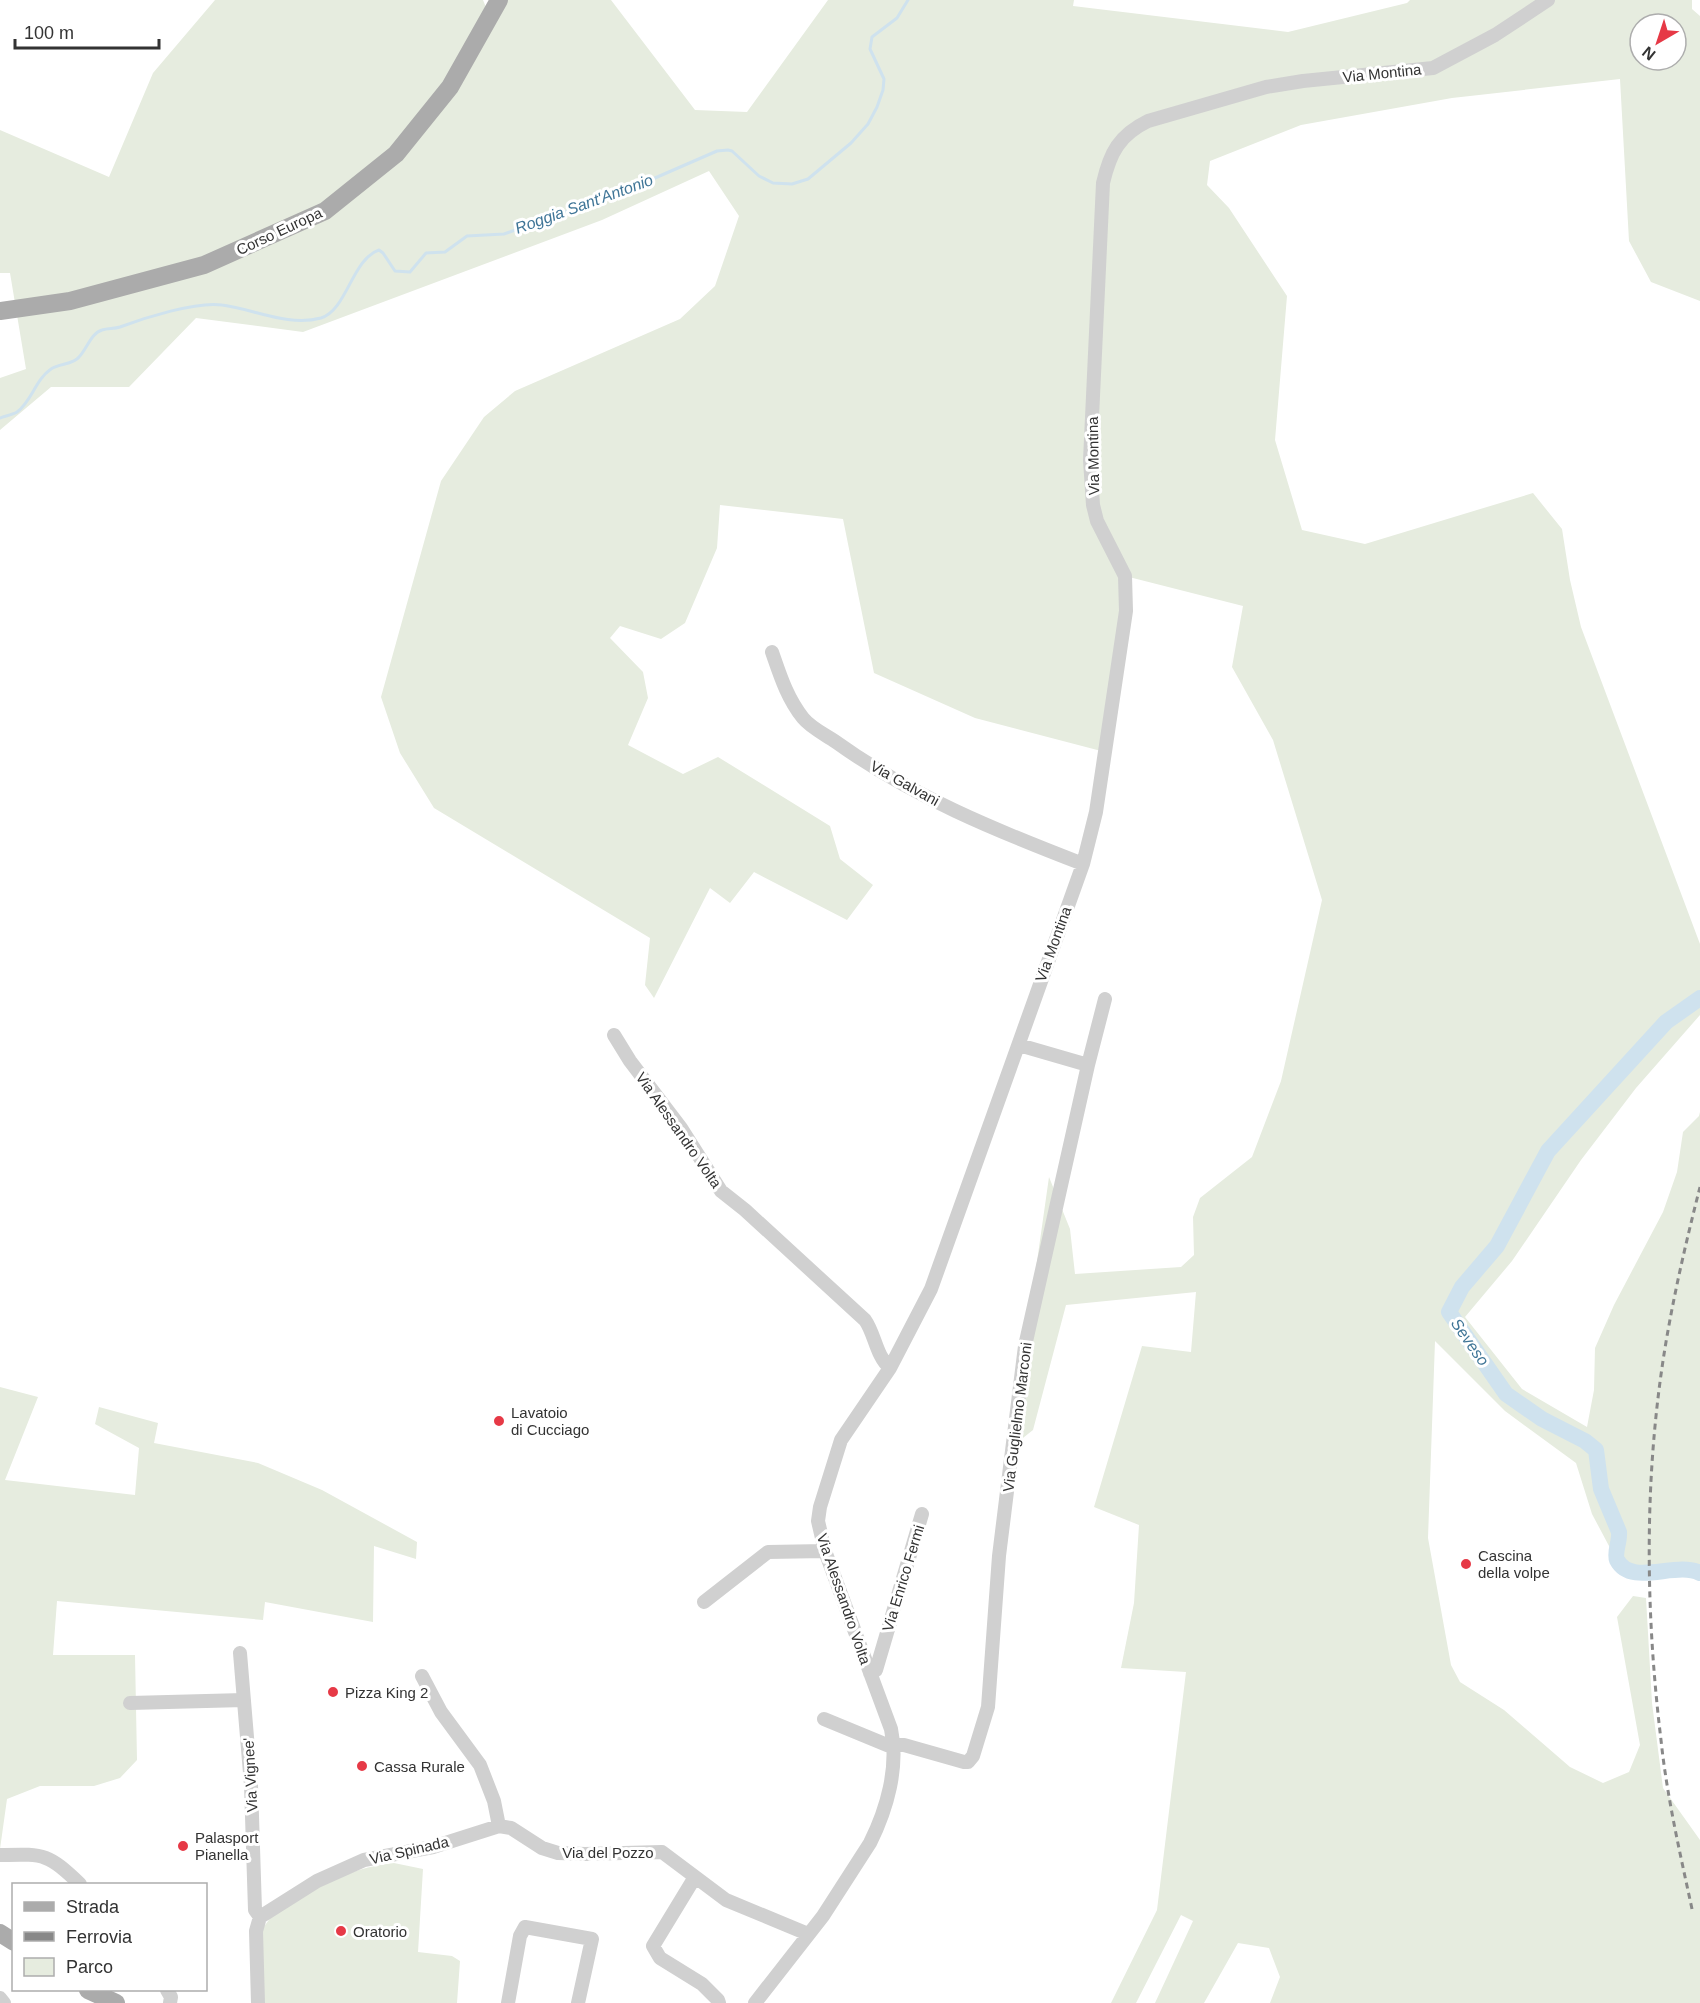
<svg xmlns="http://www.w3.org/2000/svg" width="1700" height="2003" font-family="Arial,sans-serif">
  <rect width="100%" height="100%" fill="#fff"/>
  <path fill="#e6ecdf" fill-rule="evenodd" d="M 215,0 L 483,0 L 490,17 L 503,0 L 611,0 L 695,110 L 747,112 L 828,0 L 1074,0 L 1073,6 L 1288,32 L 1407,3 L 1410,0 L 1692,0 L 1692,9 L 1700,16 L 1700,301 L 1651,282 L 1629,241 L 1620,79 L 1452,98 L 1301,125 L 1210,161 L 1207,185 L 1229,208 L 1287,296 L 1275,440 L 1302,530 L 1365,544 L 1533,493 L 1562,529 L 1570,580 L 1581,627 L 1700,944 L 1700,1015 L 1636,1088 L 1581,1160 L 1512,1261 L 1465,1317 L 1522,1389 L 1587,1427 L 1594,1390 L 1595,1348 L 1614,1305 L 1663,1212 L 1677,1172 L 1683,1132 L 1699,1116 L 1700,1112 L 1700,1573 C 1670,1558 1644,1587 1617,1561 L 1592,1514 L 1576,1463 L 1505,1411 L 1435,1341 L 1428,1538 L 1451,1665 L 1460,1682 L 1504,1710 L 1570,1767 L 1603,1783 L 1629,1772 L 1640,1745 L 1617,1617 L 1633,1596 L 1646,1598 L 1652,1703 L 1663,1788 L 1700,1840 L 1700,2003 L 1270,2003 L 1280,1977 L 1269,1948 L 1238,1943 L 1204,2003 L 1155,2003 L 1193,1921 L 1181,1915 L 1136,2003 L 1111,2003 L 1157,1910 L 1186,1672 L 1121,1668 L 1134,1603 L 1139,1525 L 1094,1507 L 1142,1346 L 1191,1352 L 1196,1292 L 1066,1305 L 1033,1430 L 1013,1446 L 1025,1346 L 1049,1177 L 1070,1229 L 1075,1274 L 1181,1267 L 1194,1255 L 1193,1217 L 1200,1198 L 1252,1157 L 1281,1081 L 1322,900 L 1273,740 L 1232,667 L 1243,606 L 1125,576 L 1105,752 L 975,718 L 874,673 L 843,519 L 720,505 L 717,548 L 685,623 L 661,639 L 620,626 L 610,638 L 643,672 L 648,698 L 628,745 L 683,774 L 718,757 L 830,826 L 840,859 L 873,885 L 847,920 L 754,872 L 730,903 L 710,888 L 654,998 L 645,985 L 650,938 L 434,808 L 400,753 L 381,697 L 441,481 L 484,417 L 515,391 L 680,319 L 715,286 L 739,216 L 709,171 L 602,220 L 303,332 L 196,318 L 129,387 L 51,387 L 0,430 L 0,378 L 26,369 L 10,273 L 0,273 L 0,130 L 109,177 L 153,73 ZM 1640,24 L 1676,24 L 1676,60 L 1640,60 Z
    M 0,1387 L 38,1397 L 5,1480 L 135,1495 L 139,1448 L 95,1424 L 99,1407 L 158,1423 L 154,1443 L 258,1463 L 322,1490 L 417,1542 L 416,1559 L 374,1546 L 373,1622 L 265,1602 L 263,1620 L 57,1601 L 53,1655 L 135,1655 L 137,1760 L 120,1778 L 94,1786 L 40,1786 L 7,1799 L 0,1849 Z
    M 394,1863 L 423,1869 L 418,1952 L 452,1956 L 460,1961 L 457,2003 L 262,2003 L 263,1928 L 271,1917 C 312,1890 345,1868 394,1863 Z"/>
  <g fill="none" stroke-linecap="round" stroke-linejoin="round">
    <path stroke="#cfe2ee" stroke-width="3" d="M 0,418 C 5,416 12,415 17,412 C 32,401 35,380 51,369 C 59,363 73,365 79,357 C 87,349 91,333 102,330 C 108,328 114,329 120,327 C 144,318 197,301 222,305 C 254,309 288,327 321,318 C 347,310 352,259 379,250 L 383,253 L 395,271 L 410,272 L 426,253 L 445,252 L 467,236 L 504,234 L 632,188 L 717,151 L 728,150 L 732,151 L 759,176 L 773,183 L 792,184 L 808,179 L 851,143 L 868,124 L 877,107 L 883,90 L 884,79 L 870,49 L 872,37 L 897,18 L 908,0"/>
    <path stroke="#cfe2ee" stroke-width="16" d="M 1700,998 L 1666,1022 L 1548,1151 L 1497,1246 L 1462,1287 L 1449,1312 L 1506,1394 L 1542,1419 L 1585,1441 L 1596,1450 L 1601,1489 L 1619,1532 C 1620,1541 1614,1553 1617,1560 C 1631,1587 1676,1561 1700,1573"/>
    <path stroke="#d0d0d0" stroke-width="14" d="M 772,652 C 780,675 787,698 803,718 C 811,728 826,735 836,742 C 911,796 997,831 1083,864
      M 614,1035 L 630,1061 L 681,1128 L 721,1191 L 745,1210 L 865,1320 C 875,1334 876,1356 890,1368
      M 1019,1045 L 1088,1065
      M 704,1602 L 768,1552 L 825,1551
      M 240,1653 L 251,1785 L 255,1910 L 260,1917
      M 870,1673 L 876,1670 L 922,1514
      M 422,1676 L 441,1712 L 480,1765 L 494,1801 L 499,1826
      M 130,1703 L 244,1700
      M 824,1719 L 887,1745 L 904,1745 L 964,1762 L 968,1762 L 973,1756 L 988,1707 L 999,1556 L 1025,1346 L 1088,1065 L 1105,999
      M 0,1855 C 45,1854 47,1853 80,1884
      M 695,1877 L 653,1946 L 660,1958 L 702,1984 L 718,2000 L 719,2003
      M 260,1917 L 317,1881 L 364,1860 L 433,1847 L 499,1826 L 511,1828 L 542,1848 L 558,1853 L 585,1854 L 662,1852 L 726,1900 L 808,1934
      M 167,1990 L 171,1997 L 170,2003
      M 0,1998 L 4,2003
      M 258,2003 L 256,1931 L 260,1917
      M 508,2003 L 520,1936 L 525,1927 L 592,1939 L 578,2003
      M 755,2003 L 823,1916 L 870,1843 C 887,1809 899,1767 891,1729 L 825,1551 L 818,1521 L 820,1507 L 841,1440 L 890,1368 L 931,1289 L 1083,864 L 1096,812 L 1126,611 L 1125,576 L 1097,521 L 1093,505 L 1090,460 L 1103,183 C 1110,153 1119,135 1148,121 L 1266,87 L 1303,81 L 1433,68 L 1495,35 L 1548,0"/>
    <path stroke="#ababab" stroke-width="18" d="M 0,311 L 70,301 L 204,265 L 325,211 L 396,154 L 450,87 L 499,0
      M 0,1933 L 14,1942
      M 88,1990 L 116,2003"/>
    <path stroke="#888" stroke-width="3" stroke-dasharray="6 4.5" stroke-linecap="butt" d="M 1692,1909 C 1680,1853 1667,1797 1661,1740 C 1645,1608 1644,1473 1666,1342 C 1675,1289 1687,1238 1700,1187"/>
  </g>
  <g fill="#e63946" stroke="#fff" stroke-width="2">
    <circle cx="499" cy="1421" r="6"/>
    <circle cx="1466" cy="1564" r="6"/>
    <circle cx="333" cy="1692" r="6"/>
    <circle cx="362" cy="1766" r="6"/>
    <circle cx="183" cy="1846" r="6"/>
    <circle cx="341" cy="1931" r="6"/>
  </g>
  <g text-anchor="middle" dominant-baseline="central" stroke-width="6" stroke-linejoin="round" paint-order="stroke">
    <g font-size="15" fill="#333" stroke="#fff">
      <text transform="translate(1382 73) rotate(-6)">Via Montina</text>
      <text transform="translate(279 231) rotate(-25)">Corso Europa</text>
      <text transform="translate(1093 456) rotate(-91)">Via Montina</text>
      <text transform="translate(905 783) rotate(29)">Via Galvani</text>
      <text transform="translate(1053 944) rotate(-70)">Via Montina</text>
      <text transform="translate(679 1130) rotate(55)">Via Alessandro Volta</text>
      <text transform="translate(1017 1417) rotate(-83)">Via Guglielmo Marconi</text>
      <text transform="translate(903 1578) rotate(-73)">Via Enrico Fermi</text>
      <text transform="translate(844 1599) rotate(71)">Via Alessandro Volta</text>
      <text transform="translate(250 1775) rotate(-93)">Via Vignee'</text>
      <text transform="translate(409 1850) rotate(-13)">Via Spinada</text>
      <text x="608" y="1852">Via del Pozzo</text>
    </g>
    <g font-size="15" fill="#333" stroke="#fff" text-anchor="start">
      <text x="511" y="1412">Lavatoio<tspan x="511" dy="17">di Cucciago</tspan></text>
      <text x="1478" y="1555">Cascina<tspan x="1478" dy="17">della volpe</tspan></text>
      <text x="345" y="1692">Pizza King 2</text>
      <text x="374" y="1766">Cassa Rurale</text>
      <text x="195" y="1837">Palasport<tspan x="195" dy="17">Pianella</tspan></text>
      <text x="353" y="1931">Oratorio</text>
    </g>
    <g font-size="16" font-style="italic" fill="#3f7597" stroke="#fff">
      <text transform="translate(584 204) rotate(-20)">Roggia Sant'Antonio</text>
      <text transform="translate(1470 1342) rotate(55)">Seveso</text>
    </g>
  </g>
  <rect x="12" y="1883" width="195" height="108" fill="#ffffff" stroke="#adadad" stroke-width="1.5"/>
  <rect x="24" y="1902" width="30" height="9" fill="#ababab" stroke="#adadad" stroke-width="1.5"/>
  <text x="66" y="1913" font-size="18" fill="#333333">Strada</text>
  <rect x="24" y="1932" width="30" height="9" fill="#888888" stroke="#adadad" stroke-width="1.5"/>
  <text x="66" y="1943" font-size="18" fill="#333333">Ferrovia</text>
  <rect x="24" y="1958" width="30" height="18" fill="#e6ecdf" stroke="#adadad" stroke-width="1.5"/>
  <text x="66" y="1973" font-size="18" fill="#333333">Parco</text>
  <g transform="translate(1658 42) rotate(219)"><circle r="28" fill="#ffffff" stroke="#adadad" stroke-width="1.5"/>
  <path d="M0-4.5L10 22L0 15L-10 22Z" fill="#e63946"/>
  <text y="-9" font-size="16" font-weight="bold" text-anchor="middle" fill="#333333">N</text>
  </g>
  <path d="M15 39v9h144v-9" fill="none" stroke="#333333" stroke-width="3"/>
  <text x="24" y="39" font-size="18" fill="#333333" stroke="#ffffff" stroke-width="4.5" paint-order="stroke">100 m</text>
</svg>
